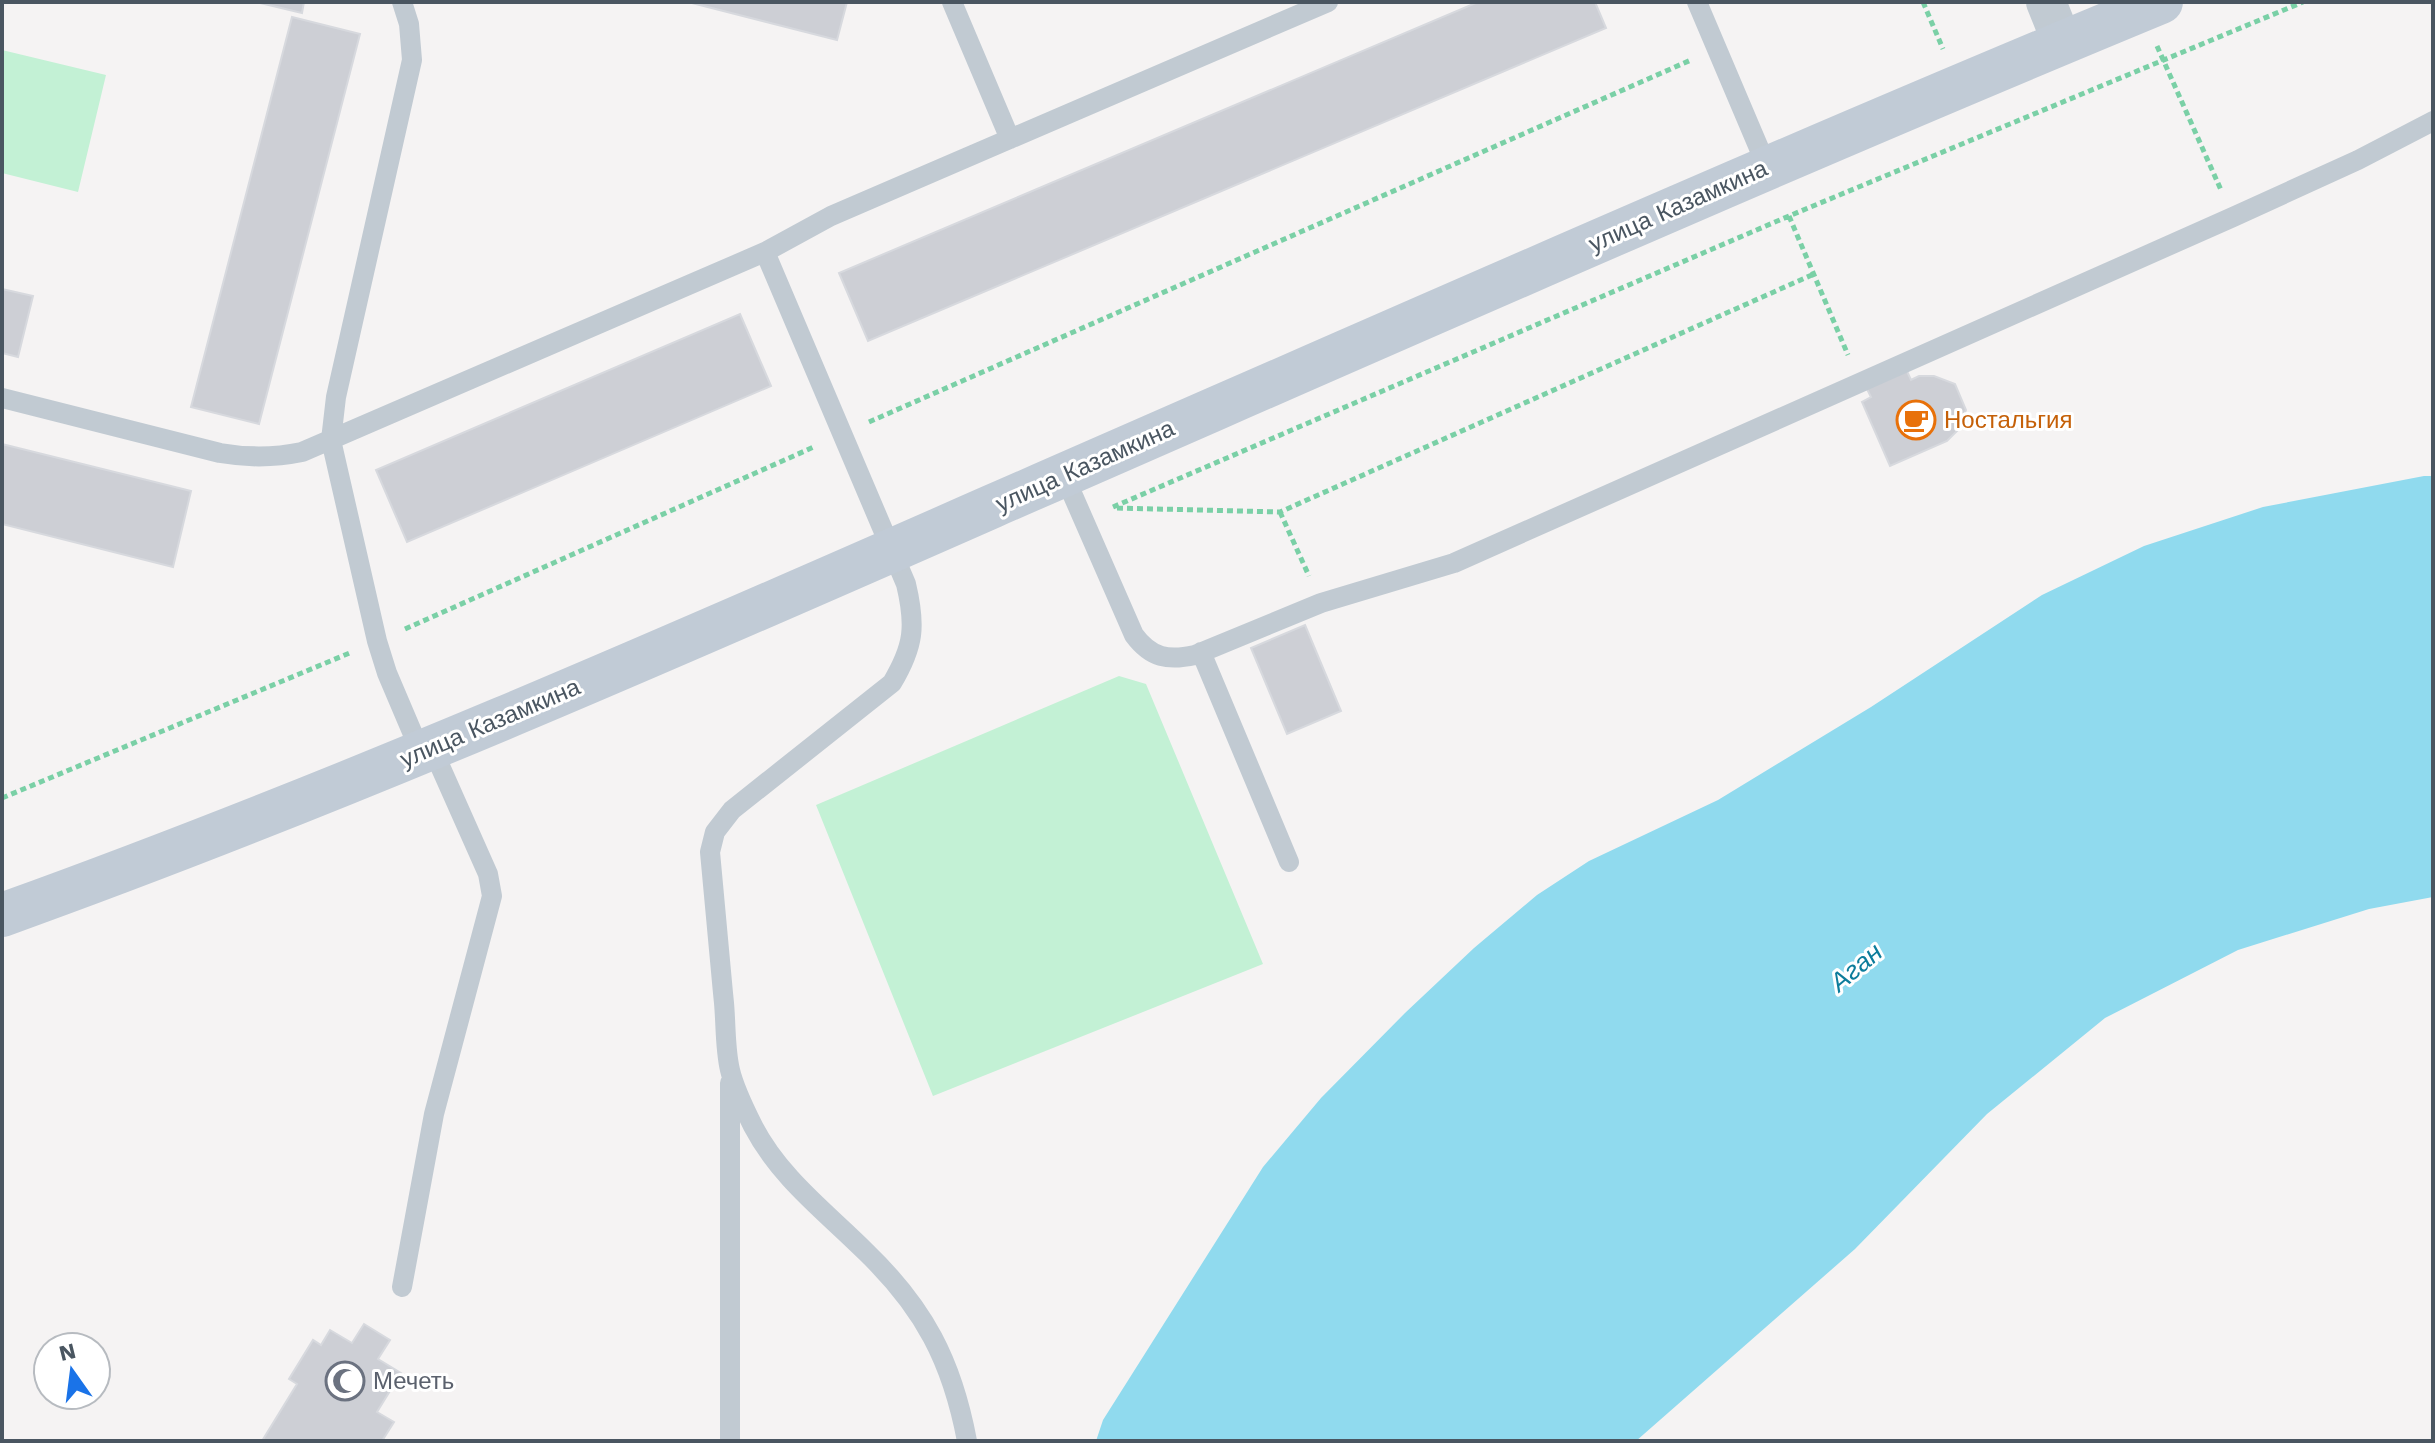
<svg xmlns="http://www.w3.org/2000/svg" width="2435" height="1443" font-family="'Work Sans',sans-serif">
  <rect width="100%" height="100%" fill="#f5f3f3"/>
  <path fill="#c3f1d5" d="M 2,50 L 106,75 L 78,192 L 2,173 Z
    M 1119,676 L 1146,684 L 1263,964 L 933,1096 L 816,805 Z"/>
  <path fill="#90daee" d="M 2424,476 L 2433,476 L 2433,897 L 2369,909 L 2238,950 L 2105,1018 L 1987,1114 L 1855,1249 L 1636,1441 L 1096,1441 L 1103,1420 L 1263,1167 L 1321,1098 L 1405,1013 L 1474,948 L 1537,895 L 1589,861 L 1718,800 L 1871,707 L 2042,595 L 2144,546 L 2263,507 Z"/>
  <path fill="#cdcfd5" stroke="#d7d9de" stroke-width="2" d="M 256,2 L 304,2 L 302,13 Z
    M 688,2 L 847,2 L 837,40 Z
    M 1478,2 L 1595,2 L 1606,28 L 868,341 L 839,273 Z
    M 292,17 L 360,34 L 259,424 L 191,407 Z
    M 2,289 L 33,296 L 18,357 L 2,353 Z
    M 740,314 L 771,386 L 407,542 L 376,470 Z
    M 1906,369 L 1911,380 L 1919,376 L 1934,376 L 1955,384 L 1966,410 L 1958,430 L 1947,441 L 1890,466 L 1862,402 L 1871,397 L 1866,387 Z
    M 2,444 L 191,491 L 173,567 L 2,524 Z
    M 1305,625 L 1341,711 L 1287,734 L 1251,648 Z
    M 364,1324 L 390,1340 L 378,1359 L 401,1373 L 377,1412 L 394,1422 L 382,1441 L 262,1441 L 297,1384 L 289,1379 L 313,1340 L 321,1345 L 330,1330 L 352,1343 Z"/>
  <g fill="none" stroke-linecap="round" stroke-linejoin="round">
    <path stroke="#7ad0a6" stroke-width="5" stroke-dasharray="6 4" stroke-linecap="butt" d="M 1923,2 L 1943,49
      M 2157,46 L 2221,190
      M 1789,216 L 1848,355
      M 869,422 L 1691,60
      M 1113,507 L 1789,216 L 2303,2
      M 1117,508 L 1280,512 L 1814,274
      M 1280,512 L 1309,576
      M 405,629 L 816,446
      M 2,798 L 352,652"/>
    <path stroke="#c1cad2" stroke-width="20" d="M 402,2 L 409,24 L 412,60 L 336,397 L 331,440 L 377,641 L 387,673 L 421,753
      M 952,2 L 1010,139
      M 1697,2 L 1767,167
      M 765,252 L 906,584 C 916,626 914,646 892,683 L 732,810 L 715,832 L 710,852 C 715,903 719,953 724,1003 C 726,1025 725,1049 730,1070 C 734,1088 745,1110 753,1126 C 780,1178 826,1212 866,1252 C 924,1308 952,1361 967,1441
      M 2,398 L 220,453 C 249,458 273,458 302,452 L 765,252 L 831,216 L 1328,2
      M 1064,475 L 1134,635 C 1151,658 1168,661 1195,655 L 1321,603 L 1454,563 L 2233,217 L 2358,160 L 2433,121
      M 1201,652 L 1289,862
      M 402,1287 L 434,1114 L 492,896 L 488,874 L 432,748
      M 730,1441 L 730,1083"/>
    <path stroke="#c1cad2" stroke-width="40" d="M 2046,2 L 2062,42"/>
    <path stroke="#c1cbd6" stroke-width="44" d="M 2,915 C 338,794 666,650 993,506 C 1382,336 1769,164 2161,2"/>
  </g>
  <defs>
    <symbol id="cafe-ring" viewBox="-11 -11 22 22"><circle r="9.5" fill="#fff" stroke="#e8710a" stroke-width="1.5"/><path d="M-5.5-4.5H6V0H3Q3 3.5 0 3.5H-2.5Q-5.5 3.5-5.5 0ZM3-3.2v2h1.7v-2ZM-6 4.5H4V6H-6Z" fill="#e8710a"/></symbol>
    <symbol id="mosque-ring" viewBox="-11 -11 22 22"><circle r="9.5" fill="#fff" stroke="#6b7280" stroke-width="1.5"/><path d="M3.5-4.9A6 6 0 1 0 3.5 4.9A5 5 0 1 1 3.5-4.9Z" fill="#6b7280"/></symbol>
  </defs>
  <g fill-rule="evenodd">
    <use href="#cafe-ring" x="1894" y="398" width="44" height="44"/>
    <use href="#mosque-ring" x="323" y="1359" width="44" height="44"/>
  </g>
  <g text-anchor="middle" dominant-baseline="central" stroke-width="6" stroke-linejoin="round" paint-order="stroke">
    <g font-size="24" fill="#4a5661" stroke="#fff">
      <text transform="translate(1678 206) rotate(-24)">улица Казамкина</text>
      <text transform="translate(1085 466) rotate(-24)">улица Казамкина</text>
      <text transform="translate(490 723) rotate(-23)">улица Казамкина</text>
    </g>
    <g font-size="24" fill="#c56008" stroke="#fff" text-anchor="start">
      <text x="1944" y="420">Ностальгия</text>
    </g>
    <g font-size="24" fill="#5b616d" stroke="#fff" text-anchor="start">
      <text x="373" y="1381">Мечеть</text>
    </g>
    <g font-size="26" font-style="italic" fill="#0c7c9b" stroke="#fff">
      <text transform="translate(1856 967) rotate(-40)">Аган</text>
    </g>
  </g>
  <rect width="2435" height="1443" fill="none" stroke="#4a5661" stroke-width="8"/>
  <g transform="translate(72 1371) rotate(346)"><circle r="38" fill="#ffffff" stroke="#b7bbc0" stroke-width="2"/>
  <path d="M0-6L14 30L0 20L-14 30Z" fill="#1a73e8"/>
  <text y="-12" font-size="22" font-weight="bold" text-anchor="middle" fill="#4a5661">N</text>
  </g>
</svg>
